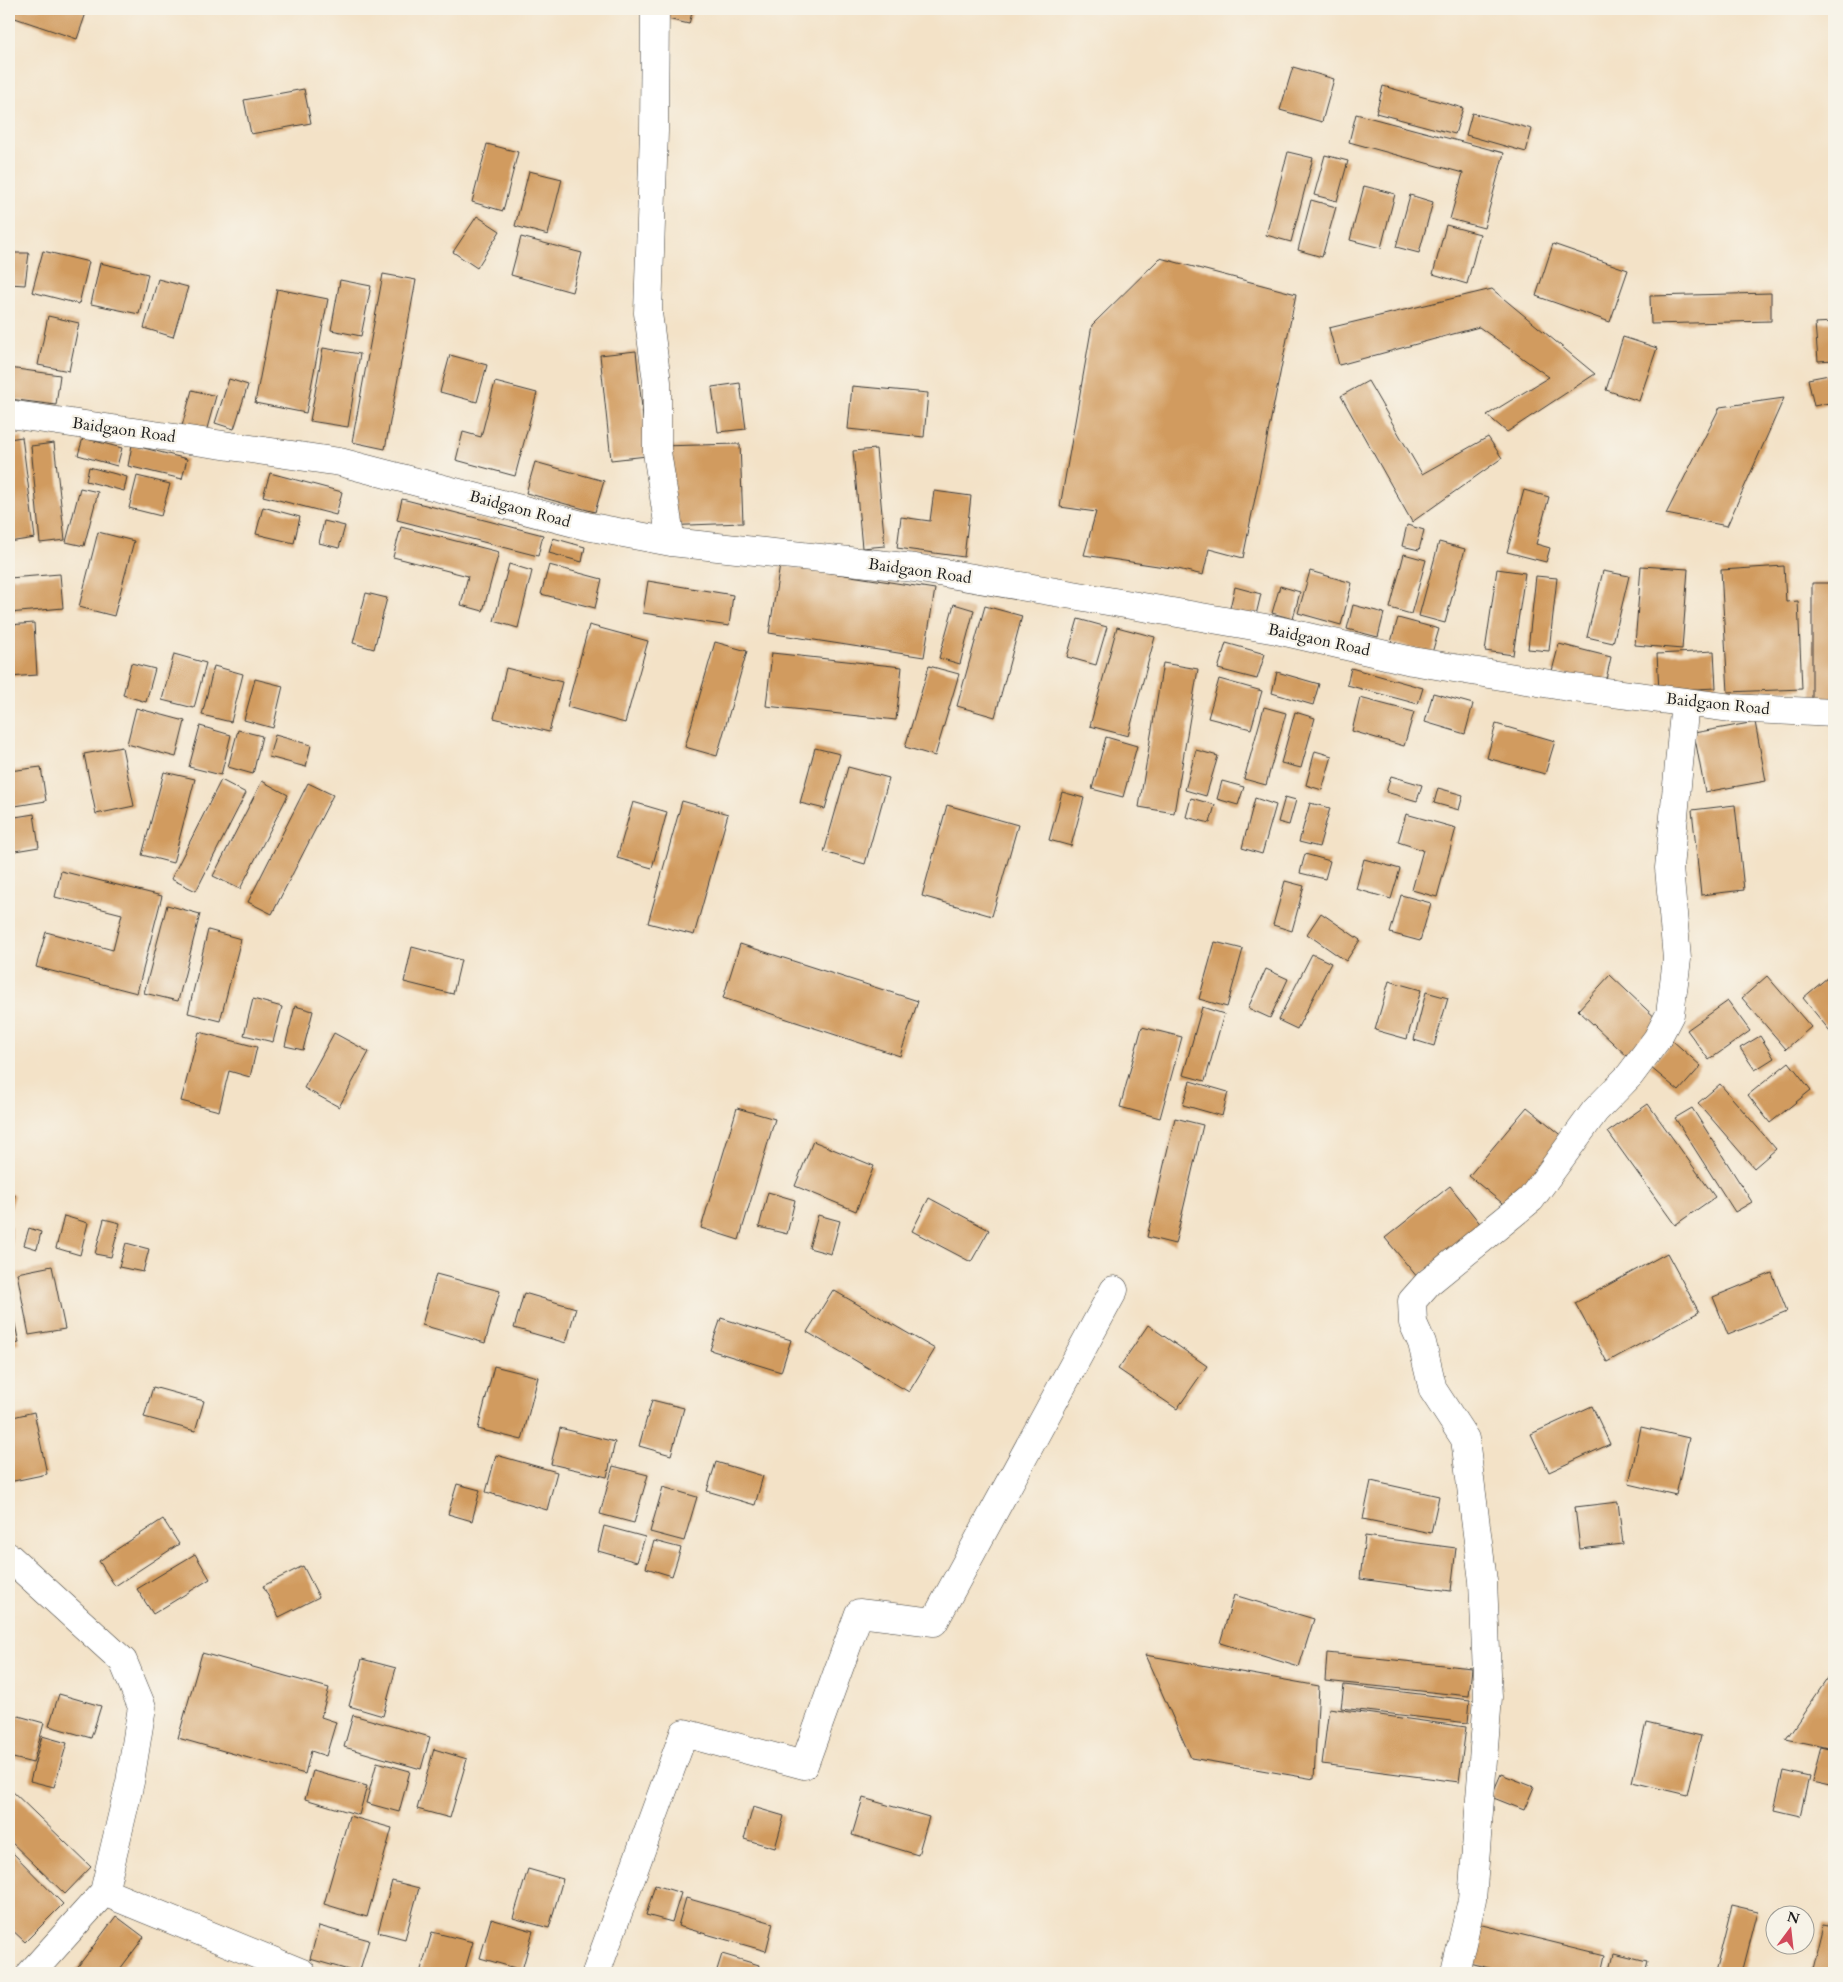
<svg xmlns="http://www.w3.org/2000/svg" width="1843" height="1982" font-family="Cardo,serif">
  <rect width="100%" height="100%" fill="#f7f3e8"/>
  <filter id="ink" filterUnits="userSpaceOnUse"><feTurbulence type="fractalNoise" baseFrequency=".02" numOctaves="2"/><feDisplacementMap in="SourceGraphic" scale="10" xChannelSelector="R" yChannelSelector="G"/><feConvolveMatrix kernelMatrix="1 2 1 2 8 2 1 2 1" color-interpolation-filters="sRGB"/></filter>
  <filter id="wash" filterUnits="userSpaceOnUse"><feTurbulence type="fractalNoise" baseFrequency=".0096" numOctaves="4" result="noise"/><feDisplacementMap in="SourceGraphic" scale="20" xChannelSelector="R" yChannelSelector="G"/><feGaussianBlur stdDeviation="1.12" result="paint"/><feColorMatrix in="noise" values="0 0 0 0 0 0 0 0 0 0 0 0 0 0 0 0 0 1.4 0 .05"/><feComposite in="paint" operator="in"/></filter>
  <g filter="url(#wash)">
    <rect width="100%" height="100%" fill="#f3e2c7"/>
    <g id="blocks">
      <path fill="#d19b5f" d="M 9,9 L 74,9 L 86,13 L 77,39 L 9,16 Z
        M 666,9 L 693,9 L 689,24 L 663,18 Z
        M 1293,67 L 1334,79 L 1322,122 L 1280,110 Z
        M 1383,86 L 1463,108 L 1455,134 L 1376,113 Z
        M 304,89 L 311,123 L 251,134 L 244,100 Z
        M 1472,113 L 1532,129 L 1526,152 L 1466,135 Z
        M 1356,114 L 1504,153 L 1484,228 L 1450,219 L 1463,173 L 1349,142 Z
        M 487,144 L 518,152 L 503,211 L 472,202 Z
        M 1288,152 L 1313,158 L 1291,242 L 1266,235 Z
        M 1325,155 L 1348,161 L 1337,201 L 1314,195 Z
        M 529,171 L 562,179 L 548,235 L 515,226 Z
        M 1364,186 L 1395,194 L 1381,248 L 1350,240 Z
        M 1410,195 L 1433,202 L 1419,253 L 1396,247 Z
        M 1311,200 L 1336,207 L 1322,257 L 1298,250 Z
        M 477,216 L 500,231 L 477,268 L 453,252 Z
        M 1446,225 L 1480,234 L 1467,284 L 1433,274 Z
        M 521,237 L 582,253 L 572,292 L 511,275 Z
        M 1553,244 L 1628,270 L 1610,322 L 1536,296 Z
        M 43,251 L 89,262 L 79,304 L 32,292 Z
        M 9,253 L 29,253 L 25,285 L 9,284 Z
        M 1160,258 L 1296,294 L 1243,558 L 1209,549 L 1203,575 L 1178,569 L 1084,555 L 1096,512 L 1060,507 L 1092,325 Z
        M 100,263 L 148,274 L 139,314 L 91,304 Z
        M 383,274 L 416,280 L 385,449 L 352,442 Z
        M 158,279 L 188,287 L 173,337 L 144,328 Z
        M 340,280 L 371,286 L 361,336 L 331,330 Z
        M 277,289 L 328,299 L 306,413 L 255,403 Z
        M 1492,289 L 1595,374 L 1507,432 L 1487,415 L 1549,377 L 1479,327 L 1339,365 L 1329,328 Z
        M 1771,293 L 1771,321 L 1651,324 L 1650,296 Z
        M 48,316 L 79,323 L 69,371 L 38,365 Z
        M 1834,322 L 1834,360 L 1818,361 L 1815,323 Z
        M 1623,337 L 1657,348 L 1639,401 L 1606,390 Z
        M 323,348 L 360,354 L 348,427 L 310,421 Z
        M 636,351 L 647,456 L 611,460 L 600,355 Z
        M 450,355 L 487,365 L 477,402 L 440,392 Z
        M 9,368 L 60,375 L 56,405 L 9,399 Z
        M 1834,374 L 1834,402 L 1814,406 L 1808,379 Z
        M 229,379 L 248,385 L 234,429 L 215,423 Z
        M 1368,381 L 1422,474 L 1488,437 L 1502,458 L 1412,522 L 1341,396 Z
        M 495,382 L 537,393 L 515,476 L 456,460 L 463,432 L 481,437 Z
        M 740,383 L 746,429 L 718,432 L 712,387 Z
        M 852,386 L 928,393 L 924,437 L 848,429 Z
        M 192,390 L 216,396 L 206,432 L 182,426 Z
        M 1784,398 L 1727,526 L 1666,514 L 1720,407 Z
        M 22,437 L 35,538 L 9,542 L 9,439 Z
        M 83,438 L 122,448 L 117,466 L 78,455 Z
        M 54,443 L 65,540 L 40,543 L 31,446 Z
        M 740,444 L 743,523 L 662,526 L 659,446 Z
        M 132,445 L 187,459 L 182,479 L 128,466 Z
        M 876,449 L 885,546 L 862,548 L 853,451 Z
        M 535,462 L 604,481 L 595,512 L 526,493 Z
        M 89,467 L 127,477 L 124,491 L 86,481 Z
        M 270,473 L 342,492 L 336,515 L 263,496 Z
        M 137,476 L 170,484 L 161,516 L 129,508 Z
        M 80,488 L 98,492 L 84,546 L 66,542 Z
        M 1524,490 L 1549,497 L 1536,544 L 1550,548 L 1546,562 L 1507,552 Z
        M 934,491 L 971,496 L 964,557 L 897,548 L 901,517 L 930,521 Z
        M 402,499 L 543,535 L 538,556 L 397,520 Z
        M 263,507 L 300,517 L 294,543 L 256,534 Z
        M 324,521 L 345,526 L 339,548 L 319,543 Z
        M 1407,525 L 1424,530 L 1419,550 L 1402,546 Z
        M 401,527 L 499,552 L 483,611 L 461,605 L 468,576 L 393,557 Z
        M 98,532 L 134,541 L 114,616 L 79,607 Z
        M 553,538 L 585,547 L 582,562 L 549,553 Z
        M 1439,542 L 1465,549 L 1445,623 L 1419,616 Z
        M 1404,554 L 1426,560 L 1411,614 L 1390,608 Z
        M 509,564 L 532,571 L 518,628 L 494,621 Z
        M 549,565 L 602,579 L 595,608 L 541,594 Z
        M 780,565 L 935,589 L 924,657 L 769,633 Z
        M 1641,566 L 1688,569 L 1682,649 L 1635,645 Z
        M 1784,566 L 1786,602 L 1798,601 L 1802,689 L 1728,692 L 1721,570 Z
        M 1497,569 L 1525,573 L 1513,655 L 1485,651 Z
        M 1310,571 L 1352,583 L 1341,625 L 1298,613 Z
        M 1603,571 L 1629,576 L 1613,643 L 1587,637 Z
        M 60,574 L 63,608 L 9,613 L 9,578 Z
        M 1536,576 L 1557,578 L 1549,651 L 1528,649 Z
        M 648,581 L 733,595 L 729,626 L 643,613 Z
        M 1812,583 L 1834,583 L 1834,700 L 1812,700 Z
        M 1280,586 L 1300,592 L 1293,619 L 1272,613 Z
        M 1235,587 L 1261,594 L 1255,619 L 1229,612 Z
        M 366,593 L 387,598 L 374,649 L 353,643 Z
        M 954,604 L 974,610 L 960,664 L 939,658 Z
        M 1353,605 L 1384,613 L 1378,637 L 1347,629 Z
        M 985,606 L 1022,616 L 995,717 L 957,706 Z
        M 1398,618 L 1439,629 L 1432,653 L 1391,642 Z
        M 1078,619 L 1107,627 L 1096,665 L 1067,657 Z
        M 34,623 L 37,675 L 9,677 L 9,625 Z
        M 589,625 L 648,641 L 625,723 L 567,707 Z
        M 1117,627 L 1155,637 L 1128,736 L 1090,726 Z
        M 715,642 L 747,651 L 717,756 L 685,747 Z
        M 1226,643 L 1265,654 L 1257,679 L 1218,669 Z
        M 1559,644 L 1611,657 L 1605,684 L 1552,671 Z
        M 1714,651 L 1716,688 L 1659,691 L 1657,654 Z
        M 772,653 L 902,667 L 896,720 L 766,706 Z
        M 174,654 L 206,663 L 194,708 L 162,700 Z
        M 131,663 L 155,669 L 146,702 L 123,695 Z
        M 1163,663 L 1198,669 L 1174,813 L 1139,807 Z
        M 214,666 L 243,674 L 231,722 L 202,715 Z
        M 929,666 L 959,674 L 935,756 L 905,747 Z
        M 506,668 L 562,682 L 549,732 L 494,718 Z
        M 1351,668 L 1423,688 L 1418,704 L 1347,685 Z
        M 1277,672 L 1319,684 L 1313,705 L 1272,693 Z
        M 255,679 L 283,686 L 273,728 L 244,720 Z
        M 1219,679 L 1262,691 L 1251,729 L 1208,718 Z
        M 1433,693 L 1473,704 L 1465,734 L 1425,722 Z
        M 1360,698 L 1414,712 L 1404,746 L 1352,731 Z
        M 1264,707 L 1286,713 L 1266,785 L 1244,779 Z
        M 136,708 L 185,721 L 176,757 L 127,744 Z
        M 1295,712 L 1315,718 L 1301,768 L 1281,763 Z
        M 1755,722 L 1766,781 L 1705,792 L 1694,733 Z
        M 1496,724 L 1555,741 L 1545,774 L 1487,758 Z
        M 200,726 L 231,735 L 221,775 L 189,767 Z
        M 238,730 L 262,736 L 253,774 L 228,767 Z
        M 275,735 L 311,745 L 306,767 L 269,757 Z
        M 1106,737 L 1137,746 L 1123,797 L 1092,789 Z
        M 122,747 L 134,806 L 96,814 L 84,754 Z
        M 815,748 L 840,754 L 825,809 L 800,803 Z
        M 1196,750 L 1218,756 L 1206,796 L 1185,790 Z
        M 1315,751 L 1332,756 L 1322,790 L 1306,785 Z
        M 41,767 L 46,801 L 9,807 L 9,771 Z
        M 848,767 L 889,778 L 865,864 L 824,852 Z
        M 164,772 L 195,779 L 173,863 L 142,855 Z
        M 1391,776 L 1422,785 L 1417,801 L 1386,792 Z
        M 221,780 L 246,793 L 196,891 L 171,879 Z
        M 262,781 L 288,795 L 240,889 L 213,876 Z
        M 1222,781 L 1244,787 L 1238,805 L 1217,799 Z
        M 308,783 L 333,795 L 272,914 L 248,902 Z
        M 1438,788 L 1463,795 L 1459,810 L 1434,803 Z
        M 1062,792 L 1084,798 L 1071,846 L 1049,840 Z
        M 1285,797 L 1296,800 L 1289,825 L 1278,822 Z
        M 1191,798 L 1215,805 L 1210,823 L 1186,817 Z
        M 1255,798 L 1276,805 L 1262,854 L 1242,848 Z
        M 682,801 L 728,814 L 694,935 L 648,923 Z
        M 633,802 L 667,812 L 652,868 L 617,858 Z
        M 1310,803 L 1330,808 L 1319,847 L 1299,842 Z
        M 947,805 L 1018,825 L 992,916 L 922,896 Z
        M 1735,805 L 1744,890 L 1701,895 L 1692,810 Z
        M 34,814 L 39,847 L 9,852 L 9,818 Z
        M 1406,814 L 1456,828 L 1437,897 L 1412,890 L 1423,850 L 1398,842 Z
        M 1305,854 L 1330,861 L 1325,879 L 1300,873 Z
        M 1364,859 L 1400,869 L 1391,899 L 1356,889 Z
        M 61,871 L 162,896 L 137,993 L 36,967 L 46,932 L 113,950 L 122,914 L 55,897 Z
        M 1285,881 L 1304,886 L 1292,931 L 1273,925 Z
        M 1401,895 L 1431,903 L 1420,941 L 1390,933 Z
        M 167,905 L 200,914 L 178,1001 L 144,993 Z
        M 1321,913 L 1360,940 L 1346,961 L 1307,934 Z
        M 208,930 L 241,939 L 220,1021 L 188,1013 Z
        M 1215,942 L 1243,949 L 1227,1007 L 1199,999 Z
        M 740,944 L 918,1001 L 900,1056 L 723,998 Z
        M 412,947 L 461,960 L 453,994 L 404,982 Z
        M 1312,954 L 1331,963 L 1297,1029 L 1278,1020 Z
        M 1266,969 L 1288,979 L 1270,1018 L 1248,1008 Z
        M 1834,972 L 1834,1036 L 1803,998 Z
        M 1610,975 L 1662,1024 L 1629,1058 L 1578,1010 Z
        M 1767,976 L 1811,1027 L 1786,1049 L 1742,998 Z
        M 1389,981 L 1421,990 L 1407,1039 L 1375,1030 Z
        M 1426,992 L 1448,998 L 1434,1046 L 1414,1040 Z
        M 253,999 L 282,1007 L 273,1042 L 244,1035 Z
        M 1728,1001 L 1750,1031 L 1709,1060 L 1687,1030 Z
        M 295,1006 L 313,1011 L 303,1050 L 285,1046 Z
        M 1202,1007 L 1224,1014 L 1205,1081 L 1183,1075 Z
        M 1142,1027 L 1182,1037 L 1160,1118 L 1120,1107 Z
        M 199,1032 L 257,1047 L 250,1077 L 229,1071 L 219,1111 L 181,1101 Z
        M 334,1033 L 369,1052 L 339,1107 L 304,1088 Z
        M 1760,1036 L 1774,1058 L 1755,1070 L 1740,1048 Z
        M 1673,1041 L 1701,1066 L 1679,1091 L 1650,1067 Z
        M 1789,1062 L 1811,1090 L 1770,1123 L 1748,1095 Z
        M 1190,1081 L 1228,1092 L 1222,1116 L 1183,1105 Z
        M 1720,1084 L 1776,1149 L 1754,1168 L 1698,1103 Z
        M 1648,1104 L 1715,1197 L 1675,1225 L 1608,1132 Z
        M 1527,1107 L 1565,1138 L 1507,1207 L 1469,1176 Z
        M 737,1108 L 775,1119 L 739,1240 L 701,1228 Z
        M 1692,1108 L 1752,1202 L 1735,1212 L 1675,1118 Z
        M 1175,1118 L 1203,1125 L 1175,1244 L 1147,1237 Z
        M 813,1141 L 874,1166 L 856,1211 L 795,1186 Z
        M 1450,1186 L 1482,1226 L 1418,1278 L 1385,1238 Z
        M 768,1192 L 795,1200 L 787,1234 L 759,1227 Z
        M 9,1193 L 15,1195 L 11,1208 L 9,1208 Z
        M 929,1198 L 989,1230 L 971,1262 L 912,1231 Z
        M 818,1215 L 840,1221 L 831,1254 L 809,1248 Z
        M 64,1216 L 88,1223 L 80,1255 L 56,1248 Z
        M 104,1219 L 120,1223 L 111,1257 L 95,1254 Z
        M 9,1226 L 12,1226 L 12,1252 L 9,1253 Z
        M 29,1228 L 41,1232 L 37,1249 L 24,1245 Z
        M 126,1243 L 149,1249 L 143,1272 L 119,1267 Z
        M 1667,1253 L 1699,1312 L 1607,1362 L 1575,1303 Z
        M 52,1266 L 65,1329 L 29,1335 L 17,1273 Z
        M 1772,1273 L 1787,1311 L 1728,1335 L 1713,1297 Z
        M 436,1274 L 500,1291 L 485,1343 L 422,1325 Z
        M 833,1290 L 935,1349 L 909,1392 L 807,1332 Z
        M 524,1293 L 576,1308 L 566,1343 L 514,1328 Z
        M 9,1297 L 19,1343 L 9,1345 Z
        M 721,1318 L 791,1340 L 781,1372 L 710,1350 Z
        M 1148,1325 L 1207,1366 L 1177,1409 L 1118,1369 Z
        M 494,1366 L 538,1377 L 522,1440 L 478,1429 Z
        M 153,1387 L 204,1401 L 195,1431 L 144,1417 Z
        M 652,1400 L 684,1408 L 671,1455 L 639,1446 Z
        M 1592,1406 L 1610,1444 L 1549,1472 L 1531,1434 Z
        M 34,1412 L 47,1474 L 9,1482 L 9,1418 Z
        M 1641,1427 L 1689,1438 L 1676,1495 L 1629,1484 Z
        M 560,1428 L 615,1442 L 607,1477 L 551,1464 Z
        M 496,1455 L 557,1472 L 547,1510 L 486,1492 Z
        M 716,1462 L 763,1476 L 755,1505 L 707,1491 Z
        M 613,1466 L 648,1475 L 634,1523 L 600,1514 Z
        M 1371,1481 L 1439,1496 L 1431,1533 L 1363,1519 Z
        M 457,1484 L 480,1490 L 472,1521 L 448,1514 Z
        M 663,1487 L 697,1497 L 684,1541 L 650,1532 Z
        M 1618,1502 L 1623,1544 L 1580,1549 L 1575,1507 Z
        M 163,1519 L 179,1544 L 115,1586 L 99,1561 Z
        M 604,1526 L 645,1537 L 637,1562 L 598,1551 Z
        M 1365,1536 L 1456,1548 L 1451,1591 L 1360,1579 Z
        M 654,1541 L 681,1548 L 672,1576 L 646,1568 Z
        M 195,1554 L 210,1579 L 153,1614 L 137,1589 Z
        M 303,1566 L 319,1597 L 279,1617 L 263,1586 Z
        M 1234,1595 L 1314,1619 L 1299,1667 L 1220,1643 Z
        M 202,1653 L 329,1688 L 321,1717 L 336,1722 L 326,1756 L 311,1751 L 305,1774 L 178,1738 Z
        M 1327,1653 L 1472,1668 L 1469,1696 L 1325,1681 Z
        M 1145,1655 L 1319,1686 L 1314,1779 L 1191,1758 Z
        M 362,1659 L 396,1668 L 383,1716 L 349,1706 Z
        M 1834,1669 L 1834,1749 L 1786,1739 Z
        M 1344,1685 L 1470,1700 L 1468,1723 L 1341,1708 Z
        M 59,1694 L 101,1706 L 91,1738 L 49,1726 Z
        M 1329,1708 L 1466,1727 L 1459,1782 L 1322,1764 Z
        M 15,1715 L 44,1723 L 33,1763 L 9,1757 L 9,1739 Z
        M 353,1715 L 430,1737 L 421,1769 L 344,1747 Z
        M 1646,1723 L 1701,1736 L 1687,1795 L 1632,1782 Z
        M 42,1736 L 67,1743 L 54,1787 L 30,1781 Z
        M 1821,1747 L 1834,1750 L 1834,1787 L 1812,1782 Z
        M 434,1749 L 467,1759 L 450,1818 L 417,1809 Z
        M 377,1762 L 410,1771 L 399,1812 L 366,1803 Z
        M 313,1771 L 367,1786 L 359,1815 L 305,1799 Z
        M 1783,1771 L 1809,1777 L 1800,1816 L 1774,1810 Z
        M 1501,1774 L 1534,1787 L 1524,1810 L 1491,1797 Z
        M 9,1788 L 91,1867 L 65,1894 L 9,1840 Z
        M 863,1798 L 929,1817 L 918,1855 L 852,1835 Z
        M 753,1807 L 784,1816 L 775,1848 L 744,1839 Z
        M 349,1816 L 392,1828 L 367,1917 L 324,1904 Z
        M 9,1849 L 63,1904 L 25,1942 L 9,1927 Z
        M 528,1869 L 563,1879 L 549,1928 L 513,1918 Z
        M 392,1881 L 419,1888 L 405,1939 L 378,1932 Z
        M 655,1885 L 681,1893 L 672,1922 L 646,1915 Z
        M 686,1898 L 773,1923 L 766,1951 L 678,1926 Z
        M 1732,1905 L 1758,1911 L 1742,1973 L 1715,1973 Z
        M 116,1916 L 144,1937 L 117,1973 L 73,1973 Z
        M 491,1919 L 533,1931 L 522,1970 L 480,1958 Z
        M 1478,1924 L 1605,1955 L 1601,1973 L 1509,1973 L 1469,1963 Z
        M 1823,1924 L 1834,1926 L 1834,1973 L 1811,1973 Z
        M 319,1926 L 369,1940 L 359,1973 L 310,1959 Z
        M 432,1932 L 473,1942 L 464,1973 L 420,1973 Z
        M 1614,1953 L 1647,1961 L 1644,1973 L 1609,1973 Z
        M 722,1954 L 759,1965 L 757,1973 L 716,1973 Z"/>
    </g>
  </g>
  <g filter="url(#ink)">
    <use href="#blocks" fill-opacity="0" stroke="#3c3a36" stroke-width="1"/>
    <g fill="none" stroke-linecap="round" stroke-linejoin="round">
      <defs>
        <path id="minor" d="M 655,9 L 654,131 L 648,313 L 657,382 L 657,452 L 671,542
          M 9,414 L 340,462 L 586,526 L 671,542 L 915,568 L 1277,630 L 1412,661 L 1574,688 L 1732,708 L 1834,713
          M 9,1557 L 123,1661 L 142,1707 L 130,1782 L 104,1892 L 31,1973
          M 104,1892 L 302,1973
          M 596,1973 L 684,1733 L 804,1765 L 859,1613 L 934,1622 L 1114,1290
          M 1455,1973 L 1472,1900 L 1488,1697 L 1483,1581 L 1465,1439 L 1433,1390 L 1422,1343 L 1413,1323 L 1412,1301 L 1428,1283 L 1531,1199 L 1595,1111 L 1630,1075 L 1657,1039 L 1670,1014 L 1677,959 L 1669,868 L 1685,702"/>
      </defs>
      <use href="#minor" stroke="#3c3a36" stroke-width="29"/>
      <use href="#minor" stroke="#fff" stroke-width="28"/>
    </g>
  </g>
  <g text-anchor="middle" dominant-baseline="central" stroke-width="4.5" stroke-linejoin="round" paint-order="stroke">
    <g font-size="16" fill="#1c1c1c" stroke="#f7f3e8">
      <text transform="translate(124 430) rotate(8)">Baidgaon Road</text>
      <text transform="translate(520 509) rotate(15)">Baidgaon Road</text>
      <text transform="translate(920 571) rotate(8)">Baidgaon Road</text>
      <text transform="translate(1319 640) rotate(12)">Baidgaon Road</text>
      <text transform="translate(1718 704) rotate(6)">Baidgaon Road</text>
    </g>
  </g>
  <rect width="1843" height="1982" fill="none" stroke="#f7f3e8" stroke-width="30"/>
  <g transform="translate(1790 1930) rotate(15)"><circle r="24" fill="#f7f3e8" stroke="#9f9d96"/>
  <path d="M0-4L9 19L0 12L-9 19Z" fill="#d1495b"/>
  <text y="-8" font-size="14" font-weight="bold" text-anchor="middle" fill="#1c1c1c">N</text>
  </g>
</svg>
